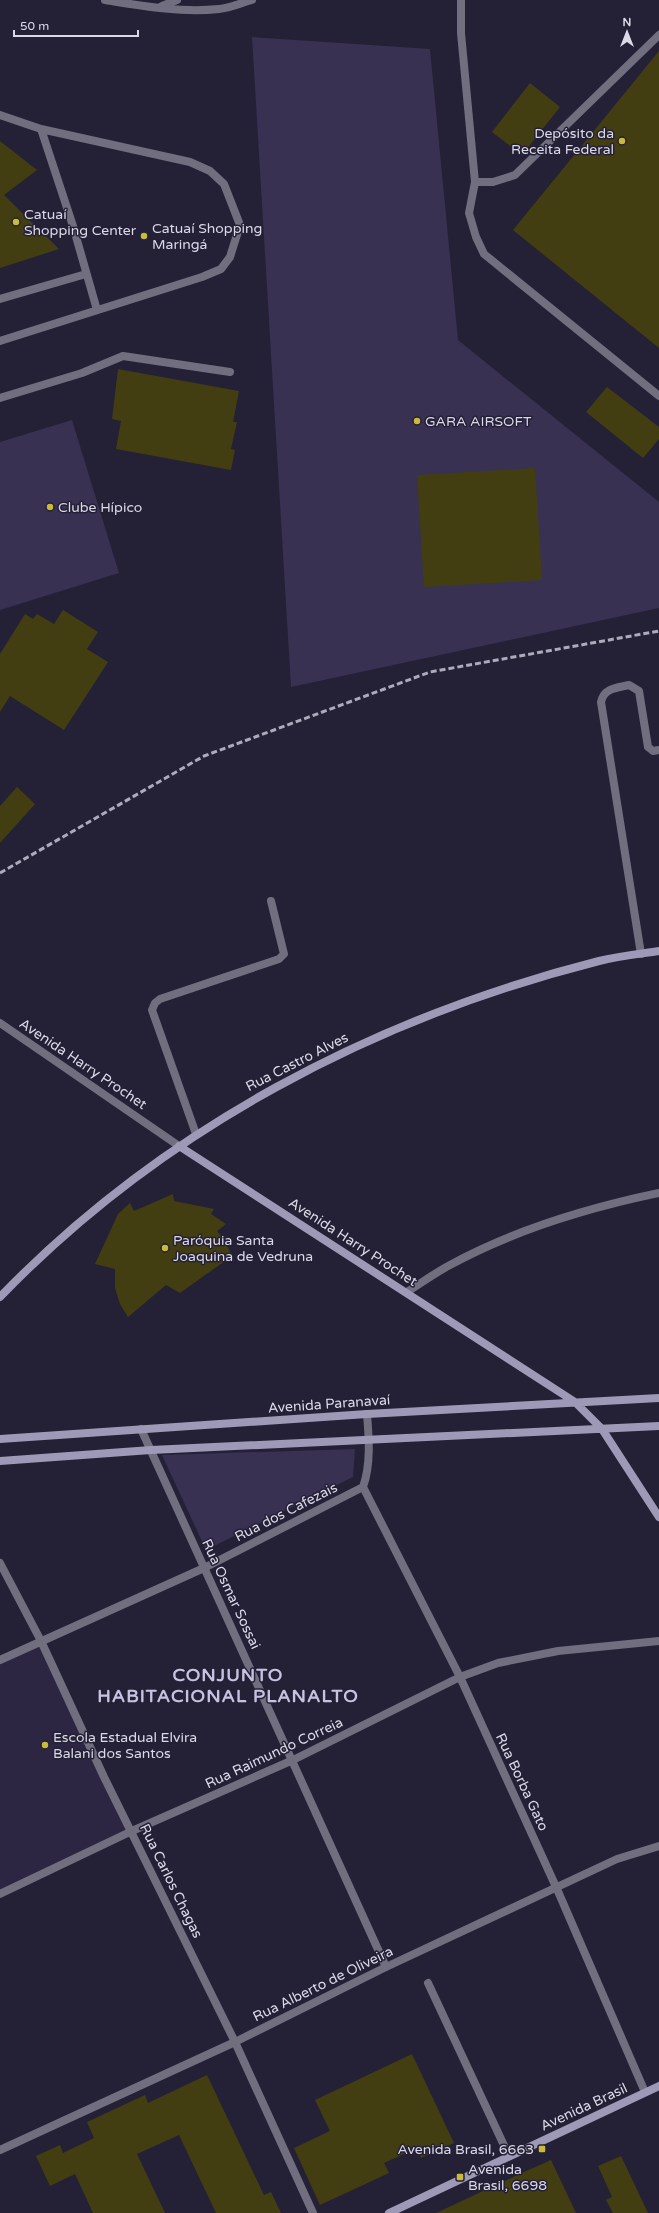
<svg xmlns="http://www.w3.org/2000/svg" width="659" height="2213" font-family="'Varela Round',sans-serif">
  <rect width="100%" height="100%" fill="#242036"/>
  <path fill="#2d2642" d="M 41,1641 L 132,1831 L 0,1894 L 0,1660 Z"/>
  <path fill="#383151" d="M 252,37 L 430,49 L 458,340 L 659,502 L 659,608 L 291,687 Z
    M 72,420 L 119,573 L 0,610 L 0,442 Z
    M 355,1449 L 353,1477 L 206,1550 L 162,1455 Z"/>
  <path fill="#433e12" d="M 659,51 L 659,348 L 513,230 Z
    M 530,83 L 560,107 L 522,155 L 492,132 Z
    M 0,141 L 37,170 L 4,195 L 59,249 L 0,268 Z
    M 118,369 L 239,391 L 233,422 L 237,422 L 231,449 L 235,450 L 231,470 L 116,449 L 121,421 L 112,419 Z
    M 607,387 L 659,427 L 659,439 L 643,458 L 586,412 Z
    M 535,468 L 542,580 L 424,587 L 417,475 Z
    M 63,610 L 98,632 L 87,649 L 108,662 L 64,730 L 10,696 L 0,712 L 0,654 L 25,614 L 33,619 L 37,614 L 54,624 Z
    M 17,787 L 35,804 L 0,843 L 0,806 Z
    M 173,1194 L 174,1201 L 214,1209 L 211,1214 L 226,1224 L 217,1231 L 225,1241 L 232,1256 L 180,1293 L 166,1285 L 128,1317 L 120,1304 L 115,1288 L 115,1269 L 95,1264 L 118,1214 L 130,1203 L 134,1211 Z
    M 412,2054 L 454,2143 L 421,2158 L 417,2148 L 384,2163 L 389,2173 L 320,2205 L 294,2148 L 330,2131 L 315,2100 Z
    M 207,2075 L 264,2195 L 271,2192 L 281,2213 L 216,2213 L 179,2135 L 137,2154 L 165,2213 L 93,2213 L 75,2174 L 50,2186 L 36,2156 L 60,2145 L 63,2153 L 94,2138 L 87,2122 L 145,2095 L 148,2103 Z
    M 621,2156 L 648,2213 L 613,2213 L 606,2200 L 612,2197 L 598,2166 Z
    M 551,2160 L 576,2213 L 436,2213 L 524,2172 Z"/>
  <g fill="none" stroke-linecap="round" stroke-linejoin="round">
    <path stroke="#716e80" stroke-width="8" d="M 461,0 L 461,33 L 475,182 L 493,182 L 515,175 L 659,35
      M 0,115 L 41,129 L 73,226 L 97,310
      M 475,182 L 469,213 L 476,237 L 484,254 L 659,396
      M 0,299 L 86,274
      M 0,341 L 202,277 L 221,269 L 230,257 L 240,225 L 224,184 L 210,171 L 190,162 L 41,129
      M 0,398 L 82,373 L 123,356 L 230,372
      M 641,954 L 601,702 C 604,688 616,688 629,685 L 639,691 L 648,747 L 653,751 L 659,750
      M 196,1134 L 152,1010 L 155,1003 L 160,999 L 279,959 L 284,954 L 271,901
      M 428,1983 L 509,2156"/>
    <path stroke="#716e80" stroke-width="8" d="M 105,0 C 142,6 181,13 219,9 C 230,8 241,3 252,0
      M 162,6 L 177,0
      M 0,1023 L 179,1146
      M 407,1292 C 421,1283 435,1273 450,1265 C 516,1229 587,1208 659,1193
      M 141,1429 L 386,1967
      M 363,1487 L 460,1677 L 557,1889 L 645,2092
      M 0,1563 L 41,1641 L 104,1777 L 235,2042 L 313,2213
      M 0,1660 L 204,1568 L 363,1487 C 371,1465 369,1438 367,1414
      M 0,1894 L 132,1831 L 293,1760 L 460,1677 L 498,1663 L 558,1651 L 659,1641
      M 0,2150 L 235,2042 L 386,1967 L 617,1859 L 659,1846"/>
    <path stroke="#9e99b6" stroke-width="8" d="M 179,1146 L 575,1402 L 602,1429 L 659,1517
      M 0,1297 C 162,1129 374,1018 599,961 C 619,956 639,954 659,951
      M 0,1439 L 367,1414 L 659,1398
      M 0,1461 L 151,1450 L 659,1426
      M 389,2213 L 659,2086"/>
    <path stroke="#aeaabb" stroke-width="3" stroke-dasharray="6 3" stroke-linecap="butt" d="M 0,873 L 204,756 L 430,672 L 659,631"/>
  </g>
  <g fill="#caba3a" stroke="#242036" stroke-width="1.5">
    <circle cx="622" cy="141" r="4"/>
    <circle cx="16" cy="222" r="4"/>
    <circle cx="144" cy="236" r="4"/>
    <circle cx="417" cy="421" r="4"/>
    <circle cx="50" cy="507" r="4"/>
    <circle cx="165" cy="1248" r="4"/>
    <circle cx="45" cy="1745" r="4"/>
    <rect x="538" y="2145" width="8" height="8" rx="2"/>
    <rect x="456" y="2173" width="8" height="8" rx="2"/>
  </g>
  <g text-anchor="middle" dominant-baseline="central" stroke-width="3" stroke-linejoin="round" paint-order="stroke">
    <g font-size="14" fill="#dbd8e7" stroke="#242036" text-anchor="start">
      <text x="614" y="133" text-anchor="end">Depósito da<tspan x="614" dy="16">Receita Federal</tspan></text>
      <text x="24" y="214">Catuaí<tspan x="24" dy="16">Shopping Center</tspan></text>
      <text x="152" y="228">Catuaí Shopping<tspan x="152" dy="16">Maringá</tspan></text>
      <text x="425" y="421">GARA AIRSOFT</text>
      <text x="58" y="507">Clube Hípico</text>
      <text x="173" y="1240">Paróquia Santa<tspan x="173" dy="16">Joaquina de Vedruna</tspan></text>
      <text x="53" y="1737">Escola Estadual Elvira<tspan x="53" dy="16">Balani dos Santos</tspan></text>
      <text x="534" y="2149" text-anchor="end">Avenida Brasil, 6663</text>
      <text x="468" y="2169">Avenida<tspan x="468" dy="16">Brasil, 6698</tspan></text>
    </g>
    <g font-size="14" fill="#dbd8e7" stroke="#242036">
      <text transform="translate(297 1062) rotate(-27)">Rua Castro Alves</text>
      <text transform="translate(83 1064) rotate(34)">Avenida Harry Prochet</text>
      <text transform="translate(353 1242) rotate(33)">Avenida Harry Prochet</text>
      <text transform="translate(329 1404) rotate(-4)">Avenida Paranavaí</text>
      <text transform="translate(286 1512) rotate(-27)">Rua dos Cafezais</text>
      <text transform="translate(231 1594) rotate(65)">Rua Osmar Sossai</text>
      <text transform="translate(274 1753) rotate(-25)">Rua Raimundo Correia</text>
      <text transform="translate(522 1782) rotate(65)">Rua Borba Gato</text>
      <text transform="translate(171 1881) rotate(64)">Rua Carlos Chagas</text>
      <text transform="translate(323 1984) rotate(-26)">Rua Alberto de Oliveira</text>
      <text transform="translate(584 2107) rotate(-25)">Avenida Brasil</text>
    </g>
    <g font-size="18" font-weight="bold" letter-spacing="1" fill="#c7c2e0" stroke="#242036">
      <text x="228" y="1675">CONJUNTO<tspan x="228" dy="21">HABITACIONAL PLANALTO</tspan></text>
    </g>
  </g>
  <g transform="translate(627 32)" stroke="#242036" stroke-width="3" paint-order="stroke">
  <path d="M0-3L7 15L0 10L-7 15Z" fill="#dbd8e7"/>
  <text y="-6" font-size="11" font-weight="bold" text-anchor="middle" fill="#dbd8e7">N</text>
  </g>
  <path d="M14 30v6h124v-6" fill="none" stroke="#dbd8e7" stroke-width="2"/>
  <text x="20" y="30" font-size="12" fill="#dbd8e7" stroke="#242036" stroke-width="3" paint-order="stroke">50 m</text>
</svg>
